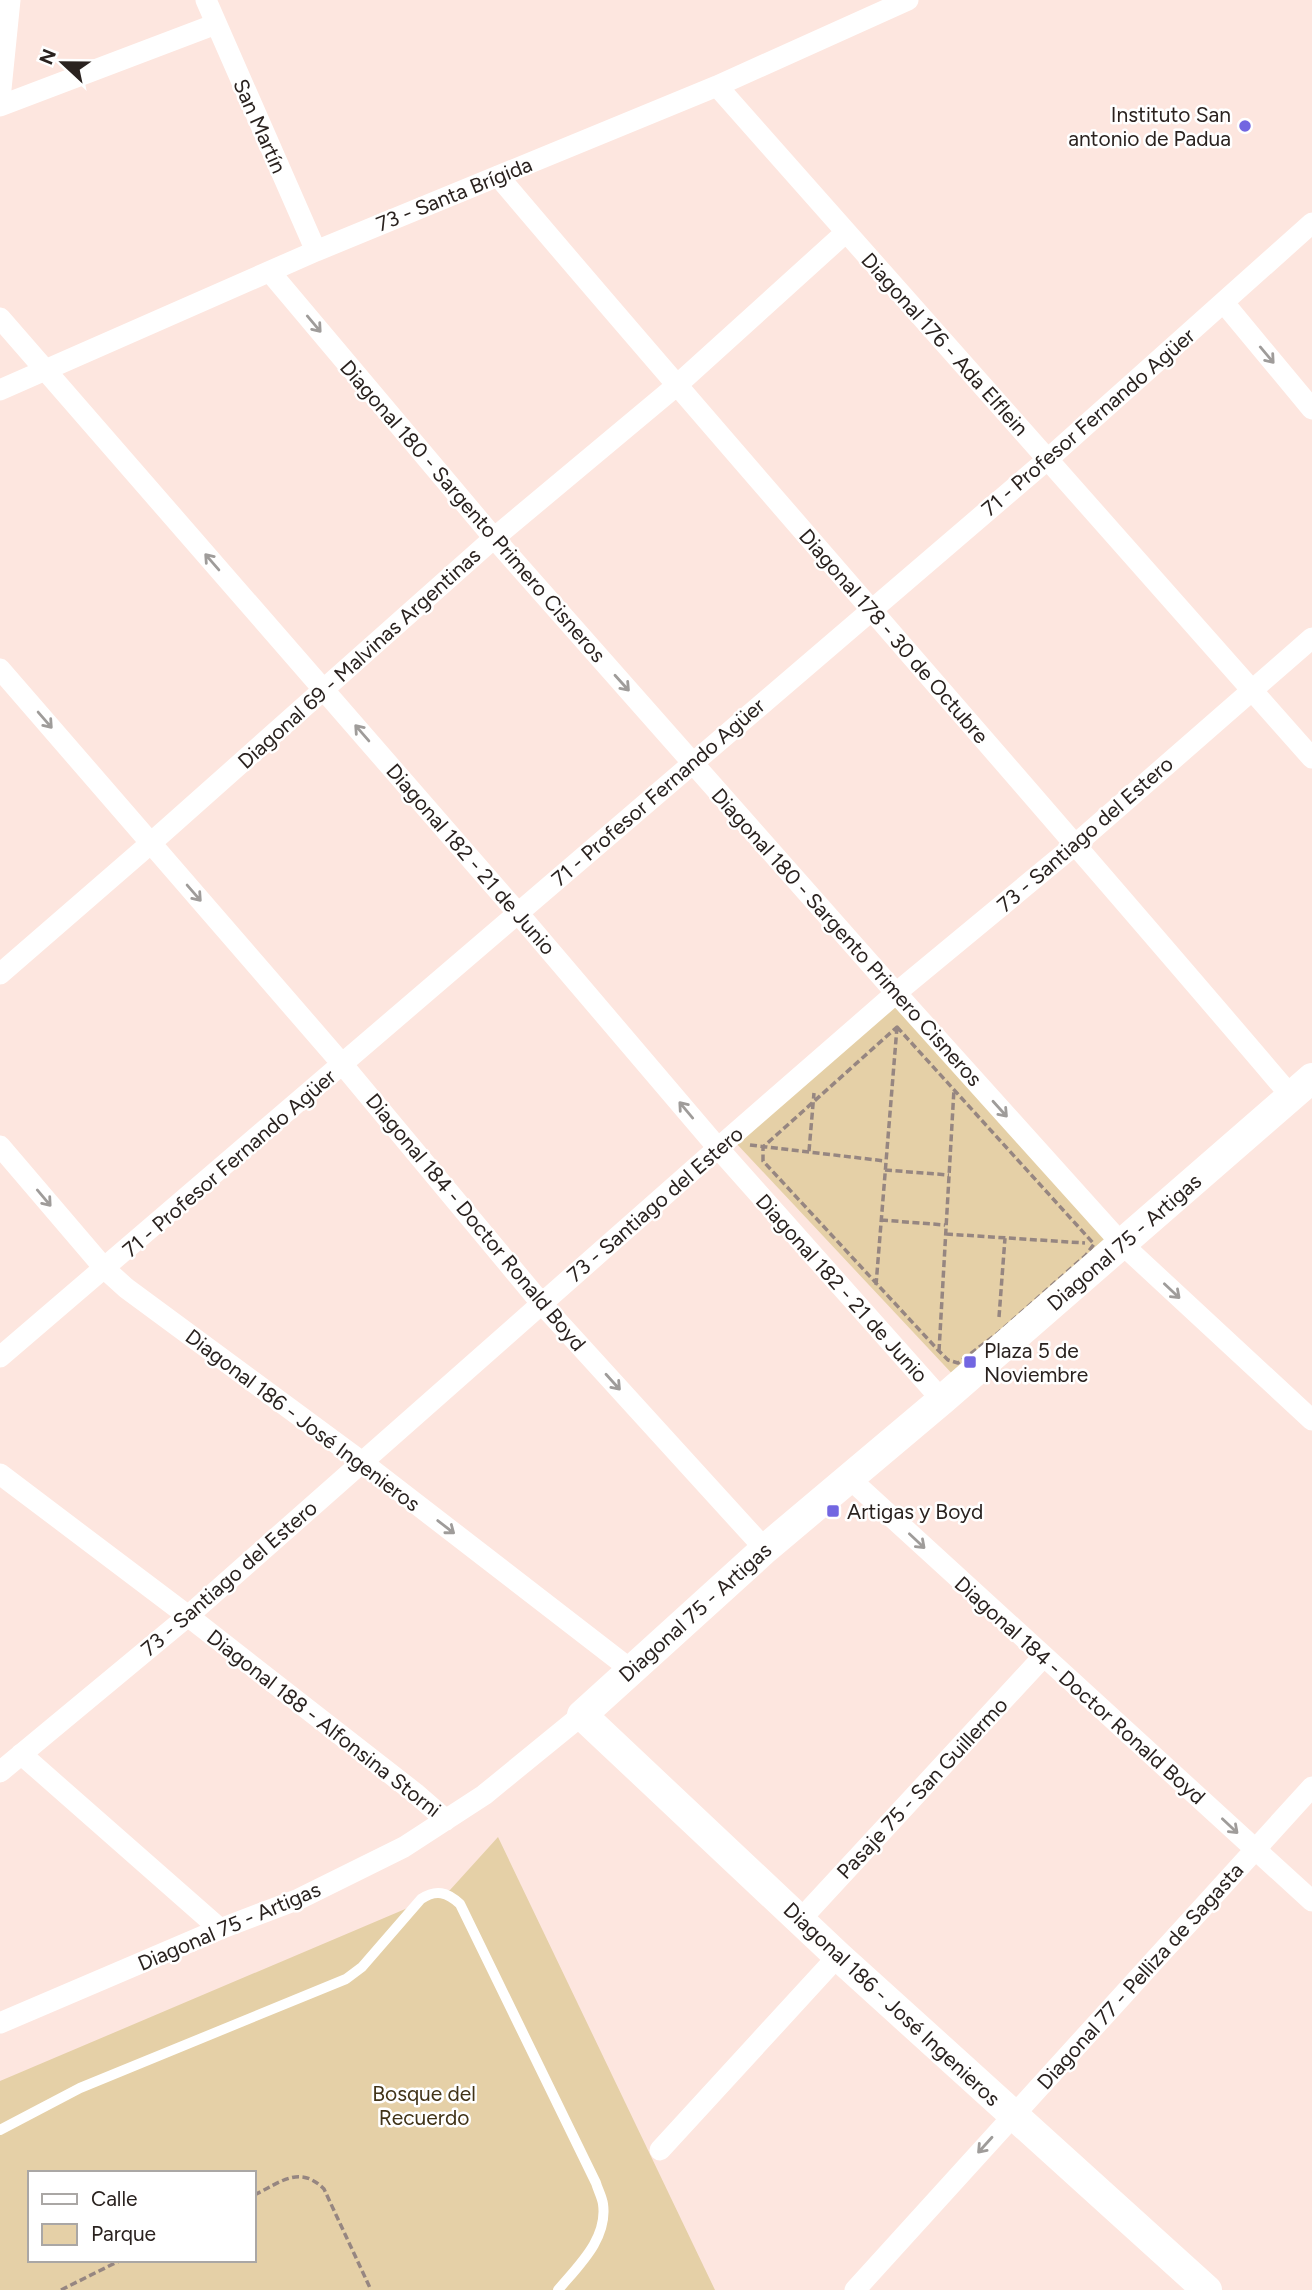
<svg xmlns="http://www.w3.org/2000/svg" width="1312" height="2290" font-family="Figtree,sans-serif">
  <rect width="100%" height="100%" fill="#fde6df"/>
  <path fill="#e5d0a7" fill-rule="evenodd" d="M 894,1004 L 1112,1244 L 958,1380 L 735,1142 Z
    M 498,1837 L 715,2290 L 0,2290 L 0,2081 L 450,1890 ZM 30,2173 L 254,2173 L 254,2260 L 30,2260 Z"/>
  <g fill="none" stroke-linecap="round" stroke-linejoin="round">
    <path stroke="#968681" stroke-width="3.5" stroke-dasharray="7 3.5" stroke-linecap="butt" d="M 897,1027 L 1094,1244 L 1086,1255 L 998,1333 L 958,1363 L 948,1360 L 939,1351 L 763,1161 L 763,1147 Z
      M 750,1145 L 885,1161
      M 809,1151 L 814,1093
      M 885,1170 L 949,1175
      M 881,1220 L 945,1225
      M 946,1234 L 1085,1243
      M 876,1285 L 897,1027
      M 999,1317 L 1005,1238
      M 939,1351 L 954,1089
      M 254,2195 C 280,2183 299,2164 324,2189 L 371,2290
      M 61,2290 L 121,2260"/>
    <path stroke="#fff" stroke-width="10" d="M 0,2130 L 80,2088 L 346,1979 L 362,1967 L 421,1899 C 436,1889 447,1892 460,1904 L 596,2183 C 598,2190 602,2197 603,2204 C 608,2239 578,2266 558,2290"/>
    <path stroke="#fff" stroke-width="21" d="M 206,0 L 316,251
      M 717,86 L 1312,758
      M 0,99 L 10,0
      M 0,106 L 216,24
      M 498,176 C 760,485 1029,788 1291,1096
      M 270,272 L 494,538 L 896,993 L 1122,1244 L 1312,1420
      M 1224,303 L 1312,409
      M 0,318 L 517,912 L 718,1148 L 942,1400
      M 0,390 L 316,251 L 717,86 L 908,0
      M 0,669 L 343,1065 L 541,1303 L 765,1549
      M 0,974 L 151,843 L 494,538 L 676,386 L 845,233
      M 0,1146 L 105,1269 L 126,1288 L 362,1462 L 630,1669
      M 0,1357 L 1048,459 L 1312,223
      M 0,1474 L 188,1616 L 415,1793 L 446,1820
      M 849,1478 L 1312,1901
      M 21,1754 L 220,1929
      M 0,1772 L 188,1616 L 718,1148 L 896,993 L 1076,844 L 1312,638
      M 800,1920 L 1043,1657
      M 0,2023 L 220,1929 L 299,1899 L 404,1847 L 484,1795 L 582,1715
      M 660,2150 L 838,1956
      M 855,2290 L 1312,1787"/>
    <path stroke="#fff" stroke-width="30" d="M 1207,2290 L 838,1956 L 582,1715 L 765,1549 L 942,1400 L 1312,1078"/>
  </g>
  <defs><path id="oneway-shaft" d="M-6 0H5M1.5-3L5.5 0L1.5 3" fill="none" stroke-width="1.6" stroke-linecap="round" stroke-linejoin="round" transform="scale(1.75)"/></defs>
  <g stroke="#9f9c9a">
    <use href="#oneway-shaft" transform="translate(314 324) rotate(50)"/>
    <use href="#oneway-shaft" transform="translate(1267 355) rotate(50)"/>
    <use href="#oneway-shaft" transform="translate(212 562) rotate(-131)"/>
    <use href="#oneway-shaft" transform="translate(622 683) rotate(48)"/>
    <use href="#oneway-shaft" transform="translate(45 720) rotate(49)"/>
    <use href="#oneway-shaft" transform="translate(362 733) rotate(-131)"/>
    <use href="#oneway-shaft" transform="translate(194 893) rotate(49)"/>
    <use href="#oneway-shaft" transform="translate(1000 1109) rotate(48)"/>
    <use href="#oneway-shaft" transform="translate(686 1110) rotate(-130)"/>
    <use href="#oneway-shaft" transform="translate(44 1198) rotate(50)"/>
    <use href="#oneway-shaft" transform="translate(1172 1291) rotate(43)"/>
    <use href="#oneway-shaft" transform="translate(613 1382) rotate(48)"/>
    <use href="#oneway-shaft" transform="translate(446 1527) rotate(38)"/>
    <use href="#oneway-shaft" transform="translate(917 1541) rotate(43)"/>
    <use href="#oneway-shaft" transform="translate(1230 1826) rotate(43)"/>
    <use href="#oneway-shaft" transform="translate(985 2145) rotate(132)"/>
  </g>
  <g fill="#7266e1" stroke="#fff" stroke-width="2.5">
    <circle cx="1245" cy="126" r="7"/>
    <rect x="963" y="1355" width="14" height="14" rx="3.5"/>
    <rect x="826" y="1504" width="14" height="14" rx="3.5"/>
  </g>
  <g text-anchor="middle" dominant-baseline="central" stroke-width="5" stroke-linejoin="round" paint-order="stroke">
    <g font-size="21" fill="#2a221f" stroke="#fff" text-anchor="start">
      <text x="1231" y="114" text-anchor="end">Instituto San<tspan x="1231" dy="24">antonio de Padua</tspan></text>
      <text x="984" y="1350">Plaza 5 de<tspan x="984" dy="24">Noviembre</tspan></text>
      <text x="847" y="1511">Artigas y Boyd</text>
    </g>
    <g font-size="21" fill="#2a221f" stroke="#fff">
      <text transform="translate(260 126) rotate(66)">San Martín</text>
      <text transform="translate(454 194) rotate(-22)">73 - Santa Brígida</text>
      <text transform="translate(945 344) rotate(48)">Diagonal 176 - Ada Elflein</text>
      <text transform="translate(1088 422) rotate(-41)">71 - Profesor Fernando Agüer</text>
      <text transform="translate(473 511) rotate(49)">Diagonal 180 - Sargento Primero Cisneros</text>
      <text transform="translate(894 636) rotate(49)">Diagonal 178 - 30 de Octubre</text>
      <text transform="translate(359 658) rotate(-42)">Diagonal 69 - Malvinas Argentinas</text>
      <text transform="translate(658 792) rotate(-41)">71 - Profesor Fernando Agüer</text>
      <text transform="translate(1085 834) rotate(-41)">73 - Santiago del Estero</text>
      <text transform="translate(471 859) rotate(49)">Diagonal 182 - 21 de Junio</text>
      <text transform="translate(847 937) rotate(48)">Diagonal 180 - Sargento Primero Cisneros</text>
      <text transform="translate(229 1163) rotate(-41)">71 - Profesor Fernando Agüer</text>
      <text transform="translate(655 1204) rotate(-41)">73 - Santiago del Estero</text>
      <text transform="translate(476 1222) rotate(50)">Diagonal 184 - Doctor Ronald Boyd</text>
      <text transform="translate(1124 1242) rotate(-41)">Diagonal 75 - Artigas</text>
      <text transform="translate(842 1288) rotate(48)">Diagonal 182 - 21 de Junio</text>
      <text transform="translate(303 1420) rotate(37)">Diagonal 186 - José Ingenieros</text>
      <text transform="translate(229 1578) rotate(-41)">73 - Santiago del Estero</text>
      <text transform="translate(695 1612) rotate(-42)">Diagonal 75 - Artigas</text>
      <text transform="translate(1080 1690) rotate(42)">Diagonal 184 - Doctor Ronald Boyd</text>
      <text transform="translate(324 1723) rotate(38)">Diagonal 188 - Alfonsina Storni</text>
      <text transform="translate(922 1788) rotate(-47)">Pasaje 75 - San Guillermo</text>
      <text transform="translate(229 1926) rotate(-23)">Diagonal 75 - Artigas</text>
      <text transform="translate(1140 1976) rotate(-48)">Diagonal 77 - Pelliza de Sagasta</text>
      <text transform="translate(892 2004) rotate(43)">Diagonal 186 - José Ingenieros</text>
    </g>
    <g font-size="21" fill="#413317" stroke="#fff">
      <text x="424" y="2093">Bosque del<tspan x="424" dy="24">Recuerdo</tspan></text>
    </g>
  </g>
  <rect x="28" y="2171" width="228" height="91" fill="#ffffff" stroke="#aaa7a5" stroke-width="2"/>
  <rect x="42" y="2194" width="35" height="10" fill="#ffffff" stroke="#aaa7a5" stroke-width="2"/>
  <text x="91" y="2206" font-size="21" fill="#2a221f">Calle</text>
  <rect x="42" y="2224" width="35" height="21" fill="#e5d0a7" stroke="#aaa7a5" stroke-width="2"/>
  <text x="91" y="2241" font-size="21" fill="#2a221f">Parque</text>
  <g transform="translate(63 63) rotate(292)" stroke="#ffffff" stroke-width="5" paint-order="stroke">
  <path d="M0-5L12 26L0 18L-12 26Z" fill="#2a221f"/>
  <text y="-10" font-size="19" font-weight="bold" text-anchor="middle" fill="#2a221f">N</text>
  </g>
</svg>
